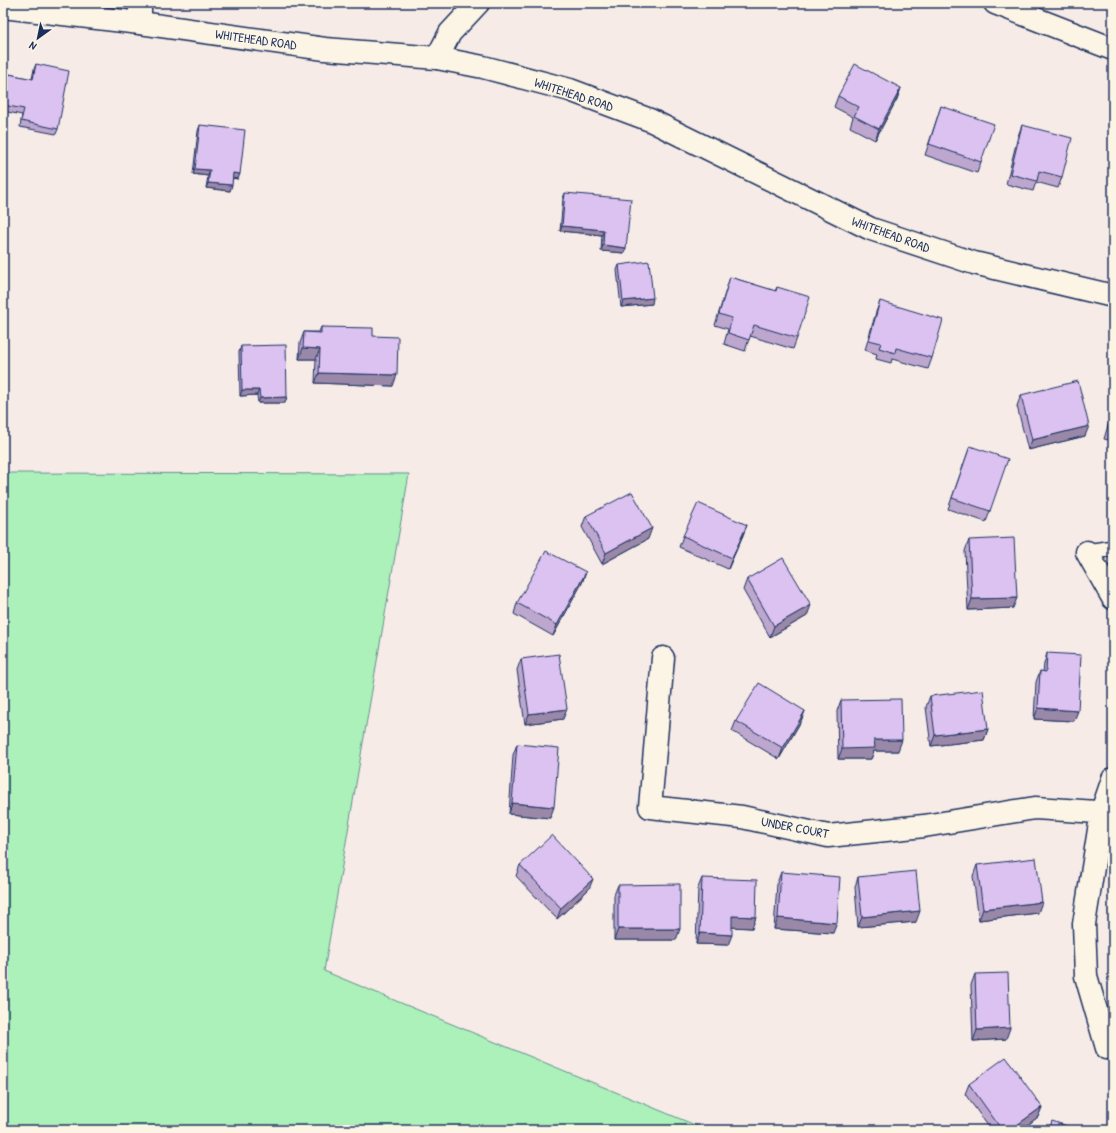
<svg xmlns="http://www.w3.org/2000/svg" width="1116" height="1133" font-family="'Patrick Hand',sans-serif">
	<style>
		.green { fill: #acf0ba; stroke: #64908c }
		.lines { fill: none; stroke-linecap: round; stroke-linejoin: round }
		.lane-casing { stroke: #1b2f5e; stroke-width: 18 }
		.street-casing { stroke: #1b2f5e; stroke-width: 25 }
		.secondary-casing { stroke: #1b2f5e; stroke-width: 25 }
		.lane { stroke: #fcf5e5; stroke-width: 15 }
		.street { stroke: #fcf5e5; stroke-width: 22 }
		.secondary { stroke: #fcf5e5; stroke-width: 22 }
		.wall { fill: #bda7cf; stroke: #1b2f5e }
		.shaded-wall { fill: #9a88a9; stroke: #1b2f5e }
		.building { fill: #dcc2f1; stroke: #1b2f5e }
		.labels { text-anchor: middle; stroke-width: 3.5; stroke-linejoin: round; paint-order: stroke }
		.street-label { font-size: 13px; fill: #1b2f5e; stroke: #fcf5e5 }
	</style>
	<rect width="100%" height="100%" fill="#f6ebe7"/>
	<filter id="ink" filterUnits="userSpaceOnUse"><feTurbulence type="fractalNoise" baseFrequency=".025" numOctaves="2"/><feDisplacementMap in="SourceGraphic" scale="8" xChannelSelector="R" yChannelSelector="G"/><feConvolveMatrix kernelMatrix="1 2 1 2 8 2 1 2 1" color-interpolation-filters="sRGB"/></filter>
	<g filter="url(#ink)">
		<path class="green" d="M3,473L409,474L324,971L707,1130H3Z"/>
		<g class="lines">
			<g class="lane-casing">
				<path id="lane" d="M1087,552L1113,548"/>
			</g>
			<g class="street-casing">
				<path id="street" d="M995,3L1113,49
					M140,23V3
					M437,58L450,33L478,3
					M1087,552L1113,598
					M663,658L650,807L742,817L828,836L924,826L1035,808L1113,813
					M1107,1048L1086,976L1084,924L1102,811L1113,779"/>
			</g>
			<g class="secondary-casing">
				<path id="secondary" d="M3,7L140,23L325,49L437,58L483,67L570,90L650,120L871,229L974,263L1113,296"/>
			</g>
			<use href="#lane" class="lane"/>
			<use href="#street" class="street"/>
			<use href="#secondary" class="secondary"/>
		</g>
		<path class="wall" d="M36,64L58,129L56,134L20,127L22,115L3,111V100L7,80L9,74L32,79L34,69Z
			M901,88L897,99L875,140L850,127L853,117L834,107L838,96Z
			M941,106L981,162L977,173L925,155Z
			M200,125L238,179L233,178L230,191L206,188L208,176L193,174L198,131Z
			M1022,125L1062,177L1058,188L1036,182L1033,191L1006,184L1018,136Z
			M565,193L626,248L624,253L601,251L602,235L560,231L563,198Z
			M619,265L652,304L621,307L617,270Z
			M730,277L775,291L777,287L797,338L793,349L750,336L745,351L724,344L728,329L715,325Z
			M880,301L932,358L928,369L892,359L891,363L876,359L877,354L865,350L876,312Z
			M321,327L373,336L393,386L315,383L316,359H299L300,343L304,332H319Z
			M241,346L287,397L285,403H258L257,395L240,396L239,352Z
			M1021,395L1085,436L1028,450L1017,406Z
			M1113,408V441L1104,439Z
			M970,446L990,511L986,522L948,509Z
			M586,516L648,539L602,564L582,527Z
			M743,535L728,569L679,547L683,536Z
			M969,540L1013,608L968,610L965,551Z
			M586,572L582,583L553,636L514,614L517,603Z
			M747,579L807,616L770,637L743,590Z
			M1047,653L1074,721L1034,719L1036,682L1040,671L1043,672L1044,664Z
			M521,659L563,719L525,724L517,670Z
			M930,696L988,729L984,740L931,746L926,707Z
			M841,700L898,751H874L871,759H838L837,711Z
			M805,711L801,721L779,759L732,731L736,721Z
			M517,744L550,818L509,814L513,755Z
			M520,865L589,889L557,919L516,876Z
			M977,865L1038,913L979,920L973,876Z
			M781,872L833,933L774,929L777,883Z
			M858,877L916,922L858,927L855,887Z
			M702,878L756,917L752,928L732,927L728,945L696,944L698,888Z
			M618,885L676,940H614V895Z
			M975,974L1006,1039L973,1041L971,985Z
			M969,1084L1042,1107L1038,1117L1021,1130H991L965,1094Z"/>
		<path class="shaded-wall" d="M901,88L897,99L875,140L879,129Z
			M195,169L210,170L208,176L193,174Z
			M233,173L240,174L238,179L231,178Z
			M208,183L232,185L230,191L206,188Z
			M562,226L604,230L602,235L560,231Z
			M603,245L626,248L624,253L601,251Z
			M653,298L652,304L621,307L623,301Z
			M303,348L320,349L316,359H299Z
			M319,373L397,375L393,386L315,383Z
			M242,390H259L257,395L240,396Z
			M287,397L285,403H258L260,398Z
			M1089,426L1085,436L1028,450L1032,440Z
			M747,525L743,535L728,569L732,558Z
			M652,528L648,539L602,564L606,553Z
			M586,572L582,583L553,636L557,625Z
			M1017,598L1013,608L968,610L972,599Z
			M811,605L807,616L770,637L774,626Z
			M1038,708L1078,711L1074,721L1034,719Z
			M567,709L563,719L525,724L529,714Z
			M805,711L801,721L779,759L783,748Z
			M988,729L984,740L931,746L935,735Z
			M874,740H902L898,751H874L871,759H838L842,749Z
			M512,803L554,807L550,818L509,814Z
			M593,879L589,889L557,919L561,908Z
			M1042,902L1038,913L979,920L983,909Z
			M920,911L916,922L858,927L862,917Z
			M732,916L756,917L752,928L729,927Z
			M778,918L837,923L833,933L774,929Z
			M618,929H680L676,940H614Z
			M700,933L732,935L728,945L696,944Z
			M1010,1028L1006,1039L973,1041L977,1030Z
			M1042,1107L1038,1117L1021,1130H1010Z"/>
		<path class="building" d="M36,64L69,71L58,129L21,121L24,109L3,105L9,74L33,79Z
			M855,64L901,88L879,129L854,116L859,107L838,96Z
			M941,106L994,124L981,162L929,144Z
			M200,125L245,130L240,174L233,173L232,185L208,183L210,170L195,169Z
			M1022,125L1072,138L1062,177L1039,171L1037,181L1010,174Z
			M565,193L631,199L626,248L603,245L604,230L562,226Z
			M649,261L653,298L623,301L619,265Z
			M730,277L776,291L777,287L810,297L797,338L754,325L749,340L728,333L732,318L719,314Z
			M880,301L943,320L932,358L896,348L895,353L879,348L881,343L869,340Z
			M321,327L373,328V336L398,337L397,375L319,373L320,349L303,348L304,332L321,333Z
			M286,345L287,397L260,398L259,390H242L241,346Z
			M1078,381L1089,426L1032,440L1021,395Z
			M1113,410V430L1108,428Z
			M970,446L1008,459L990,511L952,498Z
			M632,492L652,528L606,553L586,516Z
			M698,503L747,525L732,558L683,536Z
			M1014,538L1017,598L972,599L969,540Z
			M546,551L586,572L557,625L517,603Z
			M783,558L811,605L774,626L747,579Z
			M1047,653L1081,655L1078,711L1038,708L1040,671L1046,672Z
			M559,654L567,709L529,714L521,659Z
			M759,683L805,711L783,748L736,721Z
			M983,690L988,729L935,735L930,696Z
			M901,699L902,740H874L875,748L842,749L841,700Z
			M517,744L559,748L554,807L512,803Z
			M552,835L593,879L561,908L520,865Z
			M1036,858L1042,902L983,909L977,865Z
			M916,871L920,911L862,917L858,877Z
			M781,872L840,877L837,923L778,918Z
			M702,878L757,880L756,917L732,916V935L700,933Z
			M680,884V929H618V885Z
			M1008,973L1010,1028L977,1030L975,974Z
			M1006,1057L1042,1107L1010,1130H1002L969,1084Z
			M1052,1121L1079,1130H1049Z"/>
	</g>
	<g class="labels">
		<g class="street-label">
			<text transform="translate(256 39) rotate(8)" y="5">WHITEHEAD ROAD</text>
			<text transform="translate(574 94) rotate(18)" y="5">WHITEHEAD ROAD</text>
			<text transform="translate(891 234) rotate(20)" y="5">WHITEHEAD ROAD</text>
			<text transform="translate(795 827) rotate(11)" y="5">UNDER COURT</text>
		</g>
	</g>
	<rect width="1116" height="1133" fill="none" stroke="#fcf5e5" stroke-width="16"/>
	<rect x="8" y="8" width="1100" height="1117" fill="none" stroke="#1b2f5e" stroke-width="1.5" filter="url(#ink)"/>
	<g transform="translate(38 38) rotate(213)" stroke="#fcf5e5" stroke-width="3" paint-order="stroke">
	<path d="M0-3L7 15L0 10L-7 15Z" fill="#1b2f5e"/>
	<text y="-6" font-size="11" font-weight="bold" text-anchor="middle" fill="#1b2f5e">N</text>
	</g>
</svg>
